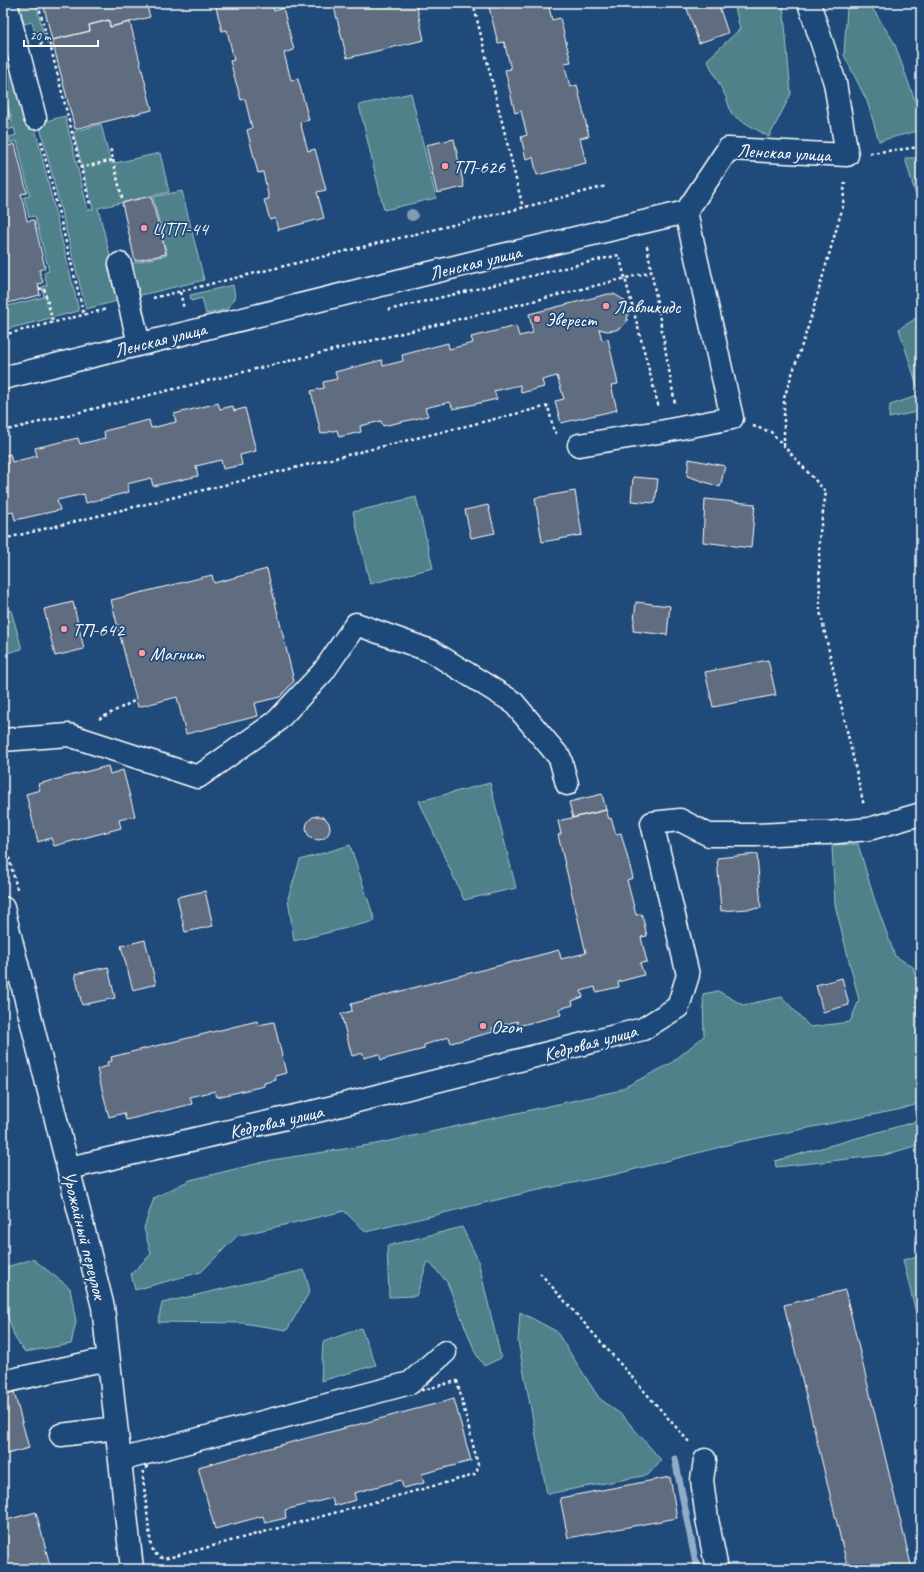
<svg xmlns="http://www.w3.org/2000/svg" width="924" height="1572" font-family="Caveat,sans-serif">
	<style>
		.green { fill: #50818b; stroke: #a8c0c5 }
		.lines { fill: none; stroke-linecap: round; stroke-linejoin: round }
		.stream { stroke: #8fadc7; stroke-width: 7 }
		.building { fill: #606d80; stroke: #fff }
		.minor-casing { stroke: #fff; stroke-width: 25 }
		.path { stroke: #fff; stroke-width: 2.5; stroke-dasharray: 3 3; stroke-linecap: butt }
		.minor { stroke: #1f4a7a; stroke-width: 22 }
		.tree { fill: #829cb3 }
		.poi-dot { fill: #ff9aa2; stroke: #1f4a7a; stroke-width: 1.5 }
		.labels { text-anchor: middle; stroke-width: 3.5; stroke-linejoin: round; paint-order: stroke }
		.street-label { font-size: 19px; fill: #fff; stroke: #1f4a7a }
		.poi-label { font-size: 19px; fill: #fff; stroke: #1f4a7a; text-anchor: start }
	</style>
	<rect width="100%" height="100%" fill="#1f4a7a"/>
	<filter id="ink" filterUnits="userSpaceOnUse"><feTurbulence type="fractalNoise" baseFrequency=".025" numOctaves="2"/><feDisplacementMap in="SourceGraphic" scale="8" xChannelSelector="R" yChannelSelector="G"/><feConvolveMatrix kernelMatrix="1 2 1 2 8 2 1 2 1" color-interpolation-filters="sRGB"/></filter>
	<g filter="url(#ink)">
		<path class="green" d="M19,3H36L43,32L35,34L32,22L24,24Z
			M734,3H783L791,94L769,137L732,115L726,97L707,60L740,29Z
			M845,3H869L894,42L921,118V130L879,141L867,101L844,55L847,6Z
			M3,32L27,126L34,124L79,311L3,330V307L44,297L42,287L47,285L44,273L49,271L35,216L29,217L24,197L30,196L17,141L10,143L9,137L16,135L14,128L7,130L5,124L12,122L3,82Z
			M411,93L436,198L384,210L359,105Z
			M65,116L88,210L93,209L73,132L101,124L111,164L160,153L169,192L98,208L121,300L86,309L39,123Z
			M905,158H921V213Z
			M182,191L204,280L137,296L129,264L167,255L153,197Z
			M233,285L235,297L228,309L206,314L202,298L191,301L190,295Z
			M921,315V411L889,418L890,405L920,395L899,329Z
			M416,497L433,568L370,584L353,512Z
			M11,610L22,649L3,654V612Z
			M490,783L516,888L464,900L419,801Z
			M858,844L874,898L895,956L913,967L921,1000V1103L902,1109L739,1142L617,1174L529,1192L366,1232L344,1211L237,1236L201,1272L135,1290L131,1274L151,1254L144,1228L154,1198L190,1180L272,1160L376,1144L617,1091L670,1064L704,1036L703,994L718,991L743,1005L782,997L810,1027L850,1022L859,1000L835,905L832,845Z
			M350,845L375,921L294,941L288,898L300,860Z
			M921,1120V1144L885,1155L776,1167L775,1161Z
			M462,1227L478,1260L501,1358L484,1366L476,1354L447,1282L428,1261L416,1296L389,1297L387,1246Z
			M921,1255V1333L903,1260Z
			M33,1259L70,1288L76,1322L71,1344L25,1352L15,1338L8,1317L3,1316V1268Z
			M304,1270L310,1291L287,1330L242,1323L158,1322L162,1303Z
			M520,1312L556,1331L599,1398L623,1416L661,1460L648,1475L547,1494L518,1341Z
			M361,1328L376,1365L321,1381L323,1342Z"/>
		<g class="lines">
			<path class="stream" d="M675,1459L697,1569"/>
		</g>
		<path class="building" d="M43,3H146L150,17L110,27L109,20L89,25L90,31L52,40Z
			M215,3H272L274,11L283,8L294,50L284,53L291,80L298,79L309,120L300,122L308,151L315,149L326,190L317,192L324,218L278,230L275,218L270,220L264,200L269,199L263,172L258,173L247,130L252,128L245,99L241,100L230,61L234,60L227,30L222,31Z
			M333,3H416L424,40L347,58Z
			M488,3H548L552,20L560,18L571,62L564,63L570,87L577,85L589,136L580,138L586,163L537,175L533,157L526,159L521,137L527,135L521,111L515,113L505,70L511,69L504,42L498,43Z
			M685,3H718L728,33L699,43Z
			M109,20L110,27L130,22L152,110L75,129L52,40L90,31L89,25Z
			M3,91L10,119L3,121Z
			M3,125L8,146L15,144L27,193L21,194L27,221L34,220L45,268L39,270L43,283L38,284L40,295L3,304Z
			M454,139L464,187L437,193L426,145Z
			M151,196L166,254L135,261L122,203Z
			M608,294H614L624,300L627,307L628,314L627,321L622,327L616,330L607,331L599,329L602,340L608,339L618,384L611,385L617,410L561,423L555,401L564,399L557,376L542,380L544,387L521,393L520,385L494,391L497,399L453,409L450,402L425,408L428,416L383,426L381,421L360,426L361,432L339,437L337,430L321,434L311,391L324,388L323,382L337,379L335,372L382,360L383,366L403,361L402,355L448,343L449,349L473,343L471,337L516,326L519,336L533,333L529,314Z
			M218,403L220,409L233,406L234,411L245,408L256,451L240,455L242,465L223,469L221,460L196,466L198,476L153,486L151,478L127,484L129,492L86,503L84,494L57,500L60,510L15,520L13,512L3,514V456L10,454L12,462L37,456L35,448L78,438L80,444L105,438L104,431L149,420L151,428L176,422L174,414Z
			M689,459L725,466L720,487L687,476Z
			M633,477L658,479L655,503L631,501Z
			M575,491L582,535L542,542L535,498Z
			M705,499L755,504L751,548L703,542Z
			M488,505L495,533L471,538L465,510Z
			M267,569L294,681L280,697L255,703L258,716L186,734L177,697L138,707L111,600L212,575L214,583Z
			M73,602L84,649L55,656L44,609Z
			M636,602L670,606L667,635L633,631Z
			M768,660L776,695L713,707L705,672Z
			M108,766L110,774L123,770L135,816L119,820L121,828L54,846L51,838L38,842L26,794L40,790L38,784Z
			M602,794L606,810L573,818L569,802Z
			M606,810L609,819L611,818L616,834L621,833L633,878L627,880L636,915L642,914L647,936L641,937L647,962L640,963L644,975L618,982L619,987L596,992L595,987L581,991L583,997L572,1001L573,1005L559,1009L561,1015L518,1026L517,1021L492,1028L493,1032L451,1043L449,1037L424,1045V1049L381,1060L379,1054L364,1058L363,1053L352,1056L341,1014L352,1011L351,1004L559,950L561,959L586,953L558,835L561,834L558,821Z
			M306 828a12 12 0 1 1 24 0a12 12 0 1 1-24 0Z
			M757,854L761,908L721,911L717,858Z
			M205,891L213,926L185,932L177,897Z
			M145,940L156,984L133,990L121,946Z
			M108,967L115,998L82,1005L75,974Z
			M842,978L849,1005L823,1012L816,985Z
			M257,1021L258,1025L274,1022L286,1073L275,1076L276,1080L264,1083V1086L217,1097L215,1091L190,1097L192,1104L126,1120L124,1113L109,1117L97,1069L108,1066L107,1062L112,1061L111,1057Z
			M3,1121L8,1143L3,1144Z
			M845,1290L912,1569H848L784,1305Z
			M14,1392L29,1448L3,1455V1395Z
			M454,1399L471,1461L422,1474L424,1483L403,1488L401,1480L354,1493L356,1500L334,1506L332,1498L285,1510L286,1518L265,1523L263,1516L215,1529L198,1467Z
			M670,1477L677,1518L568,1538L560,1498Z
			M36,1512L51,1569H3V1521Z"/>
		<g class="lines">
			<g class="minor-casing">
				<path id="minor" d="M6,3L35,118
					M120,264L139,344
					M3,378L503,255L686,212L728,149L847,155L835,83L809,3
					M579,445L665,431L732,418L686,212
					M3,740L69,735L198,777L276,722L323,672L356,624L431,651L513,702L560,758L567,784
					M3,908L103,1307L132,1569
					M69,1168L321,1110L643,1029L678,1007L688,975L652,823L680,820L709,835H755L797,833H827L869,829L921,814
					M3,1382L93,1362L109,1361
					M61,1435L116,1428
					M120,1460L410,1383L445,1352
					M705,1460L702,1480L707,1519L717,1569"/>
			</g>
			<path class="path" d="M473,3L523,208
				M38,36L46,34L38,3
				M40,44L49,41L90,204
				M41,141L84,315
				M870,153L921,147
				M113,160L122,198
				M80,168L113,160L110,147
				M647,246L675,404
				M39,289L44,288L53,323
				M180,292L184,309
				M153,298L506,212L606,186
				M388,310L619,255L659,408
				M3,335L107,309
				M753,426L771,432L826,492L819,539L820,611L864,806
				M3,431L651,272
				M784,446V398L809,324L843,206L845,179
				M3,539L548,406L554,432L559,434
				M99,719L136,700
				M3,834L17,889
				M540,1273L690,1443
				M457,1381L478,1465L477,1471L474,1475L168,1558C159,1559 155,1555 151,1546L143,1478L144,1471L152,1461Z"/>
			<use href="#minor" class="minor"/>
		</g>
		<circle class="tree" cx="412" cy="215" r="6"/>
	</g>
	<g class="poi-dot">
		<circle cx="445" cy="166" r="4"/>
		<circle cx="144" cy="228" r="4"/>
		<circle cx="606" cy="306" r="4"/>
		<circle cx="537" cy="319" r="4"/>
		<circle cx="64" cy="629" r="4"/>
		<circle cx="142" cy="653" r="4"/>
		<circle cx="483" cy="1026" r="4"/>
	</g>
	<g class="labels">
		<g class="street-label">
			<text transform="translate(784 152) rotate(3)" y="7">Ленская улица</text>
			<text transform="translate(475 262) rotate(-14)" y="7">Ленская улица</text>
			<text transform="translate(160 339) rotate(-14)" y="7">Ленская улица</text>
			<text transform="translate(590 1042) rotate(-15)" y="7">Кедровая улица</text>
			<text transform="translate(276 1121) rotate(-13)" y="7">Кедровая улица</text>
			<text transform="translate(85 1235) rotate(76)" y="7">Урожайный переулок</text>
		</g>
		<g class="poi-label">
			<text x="453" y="173">ТП-626</text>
			<text x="152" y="235">ЦТП-44</text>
			<text x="614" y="313">Лавликидс</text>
			<text x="545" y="326">Эверест</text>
			<text x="72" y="636">ТП-642</text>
			<text x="150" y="660">Магнит</text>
			<text x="491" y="1033">Ozon</text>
		</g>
	</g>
	<rect width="924" height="1572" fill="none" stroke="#1f4a7a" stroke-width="16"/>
	<rect x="8" y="8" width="908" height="1556" fill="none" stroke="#fff" stroke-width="1.5" filter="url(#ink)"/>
	<path d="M24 40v6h74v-6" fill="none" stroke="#ffffff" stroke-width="2"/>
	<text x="30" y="40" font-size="12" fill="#ffffff" stroke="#1f4a7a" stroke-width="3" paint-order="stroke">20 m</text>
</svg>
